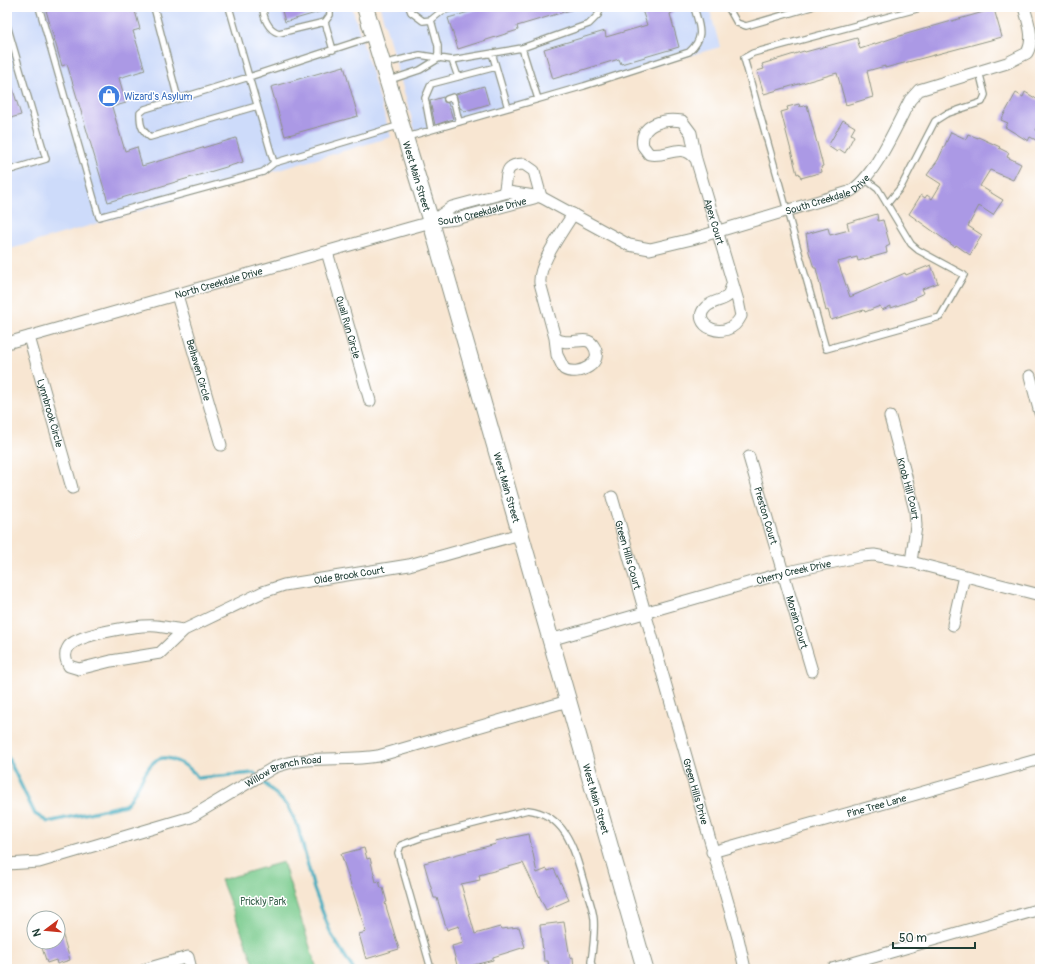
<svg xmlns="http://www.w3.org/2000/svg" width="1047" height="976" font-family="Pangolin,sans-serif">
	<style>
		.built { fill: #cddbfa }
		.green { fill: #79cb8d; stroke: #4c8460 }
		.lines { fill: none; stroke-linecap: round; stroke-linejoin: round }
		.stream { stroke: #3fabbe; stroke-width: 3.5 }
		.building { fill: #ab99e5 }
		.lane-casing { stroke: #8c9283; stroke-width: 8 }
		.street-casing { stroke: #8c9283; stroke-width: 13 }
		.secondary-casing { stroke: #8c9283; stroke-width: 18 }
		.lane { stroke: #fff; stroke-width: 5.5 }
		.street { stroke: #fff; stroke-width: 11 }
		.secondary { stroke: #fff; stroke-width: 16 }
		.labels { text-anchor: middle; stroke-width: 3; stroke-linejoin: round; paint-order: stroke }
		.shop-label { font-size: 10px; fill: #366cbe; stroke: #fff; text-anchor: start }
		.street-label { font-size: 10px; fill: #1f3d34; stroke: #fff }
		.park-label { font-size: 10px; fill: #36604a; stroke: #fff }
	</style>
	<rect width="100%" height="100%" fill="#fff"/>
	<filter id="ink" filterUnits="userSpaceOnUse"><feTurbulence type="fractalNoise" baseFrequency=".025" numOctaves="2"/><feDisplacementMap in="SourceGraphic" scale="8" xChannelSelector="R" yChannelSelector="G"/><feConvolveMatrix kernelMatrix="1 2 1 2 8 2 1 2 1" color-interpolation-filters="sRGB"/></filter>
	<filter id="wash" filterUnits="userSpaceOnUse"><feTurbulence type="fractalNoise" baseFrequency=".012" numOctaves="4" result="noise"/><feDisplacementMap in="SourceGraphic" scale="16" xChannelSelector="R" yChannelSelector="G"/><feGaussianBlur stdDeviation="0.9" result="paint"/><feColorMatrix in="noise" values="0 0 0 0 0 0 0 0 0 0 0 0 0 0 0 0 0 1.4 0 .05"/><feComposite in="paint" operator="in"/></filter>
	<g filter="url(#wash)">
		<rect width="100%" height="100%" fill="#f8e6d2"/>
		<path class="built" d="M7,7H352L391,137L7,250Z
			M380,7H709L720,47L416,134Z"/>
		<path class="green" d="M283,862L317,969H256L221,880Z"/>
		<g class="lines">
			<path class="stream" d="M7,756L35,814L48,822L125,805C142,792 145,746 176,761C186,765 193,770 198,778L254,773L288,806L298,827L314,889L331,934L353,969"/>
		</g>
		<g id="blocks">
			<path class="building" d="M45,7H129L130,12L135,11L140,29L133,31L145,70L119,78L126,103L112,107L125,151L137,147L142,166L236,138L243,162L108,202L67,64L62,66Z
				M281,7H326V10L285,22Z
				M486,7H574V9L517,26L518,30L458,49L448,18Z
				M641,7H681L670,14L679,47L621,64L619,59L553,79L544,49L605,31L606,37L647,25Z
				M994,9L1002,37L885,68V66L867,71L873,97L846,105L837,73L764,94L757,71L764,69L762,64L804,51L805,52L857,38L860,49L896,37Z
				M344,66L358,116L285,136L271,87Z
				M9,77L21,115L7,119V78Z
				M484,86L489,104L465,111L460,108L456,94Z
				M1025,92L1040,101V123L1036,130L1040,133L1036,140L1030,137L1028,141L1005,127L1008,123L1001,120L1016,93L1023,97Z
				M443,97L444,102L448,103L453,119L435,125L430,101Z
				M799,104L800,107L807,105L823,166L821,167L822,172L801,178L799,173L797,174L781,112L788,110L787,107Z
				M843,120L855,127L851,134L854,136L845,153L839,149L837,152L828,146Z
				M951,132L966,139L968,134L978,138V137L1000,147L999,148L1009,153L1007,157L1021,164L1013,180L990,170L980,186L1003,200L993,215L979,206L968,226L982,235L970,255L956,245L955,247L909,214L921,195L925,198L927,195L932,199L941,184L927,175L938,160Z
				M877,214L878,221L883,220L890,245L886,247L887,253L858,261L857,257L838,262L850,297L905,273L906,275L931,265L938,283L922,289L924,293L915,297L916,299L891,308V306L882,310L880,306L865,312L864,310L831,320L828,310L826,311L816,268H814L809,252L806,234L828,228L830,235L849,230L847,223Z
				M529,834L537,873L547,869L548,871L554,869L569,900L546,910L523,863L479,875L480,880L461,884L475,934L500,927L501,929L519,927L525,947L493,957V960L470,966L471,969H458L452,946L463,943L459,926L447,930L437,898H434L424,863L496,844L495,841Z
				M364,848L367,859L370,858L376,882L379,881L381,888H383L387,902L385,903L399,949L366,959L359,934L366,932L341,854Z
				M564,922L570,958L573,957L574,969H549L548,961H544L540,925Z
				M58,926H60L70,960L57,964L56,960L47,963L40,942H58Z"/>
		</g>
	</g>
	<g filter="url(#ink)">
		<use href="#blocks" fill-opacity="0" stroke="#8c9283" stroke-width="1"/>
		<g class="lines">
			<g class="lane-casing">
				<path id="lane" d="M39,7L99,217L263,172L274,163
					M154,7L178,99L249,77L274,163L401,125
					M229,7L249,77L374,36
					M263,7C263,17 268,30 279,33L325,22L330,15V7
					M409,7L411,12L423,21L431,20L442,11L455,7
					M728,7L737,23L746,26L811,7
					M431,20L438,46V59
					M325,22L333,50
					M7,25L46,159L7,171
					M522,48L538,99
					M492,53L508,108
					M452,60L458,77
					M383,64L420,55L452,60L522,48L589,24L598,15L601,7
					M390,80L420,70L438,59
					M178,99L145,109L140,113C140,124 141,130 150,137L257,106
					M447,99L453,97L459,122
					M431,130L425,98L431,84L496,67
					M407,137L584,86L689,52C706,37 699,26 694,7
					M865,179L878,189L911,244L918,250L964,275L940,317L826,349L744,58L753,53L924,7
					M887,204L901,187L935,121L946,114L982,102L985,95L979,71
					M431,969L398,853L401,845L423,837L528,810C568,815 575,853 585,886C588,896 593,908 594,919C595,933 593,948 591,962L593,969"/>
			</g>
			<g class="street-casing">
				<g id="street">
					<path id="s1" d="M696,159C682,141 667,158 649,154L643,146C638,124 665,118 682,121L691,133L696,159L738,301L741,316C727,345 688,324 706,307C712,301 722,301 728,296L732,285"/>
					<path d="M504,192C509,178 501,164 524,164L534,171L541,197"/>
					<path id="s2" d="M431,222L452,207L508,192L541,197L629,245L650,249L692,239L849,192C874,179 896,126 910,100L919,90L1007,63L1027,53C1035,38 1028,22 1024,7"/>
					<path id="s3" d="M327,252L370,401"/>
					<path id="s4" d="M177,295L221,445"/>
					<path id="s5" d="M29,337L72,488"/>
					<path d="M555,338C568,348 586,334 593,345C606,363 578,377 564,369L557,355L555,338L540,283C538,264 563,231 573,214"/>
					<path id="s6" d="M7,343L406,229L431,222L456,219L534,198"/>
					<path d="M1030,376L1040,413"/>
					<path id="s7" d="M890,417L915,510L916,526L911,562"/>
					<path id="s8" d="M749,457L812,671"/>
					<path id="s9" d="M612,497L738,938L745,969"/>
					<path d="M953,625L964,576"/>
					<path id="s10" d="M184,630C175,629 165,627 156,626C138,625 81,633 69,646C64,653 65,659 69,666L79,669L111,661L160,653L184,630L263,592L284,585L409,565L520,534"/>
					<path id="s11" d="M550,640L783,573L862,556L874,555L911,562L1040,595"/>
					<path id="s12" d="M712,852L1040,759"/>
					<path id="s13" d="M7,864L39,862L191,817L273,768C306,754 343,762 378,756L568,701"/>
					<path d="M146,969L188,957L191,969"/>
					<path d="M832,969L1040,909"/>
				</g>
			</g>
			<g class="secondary-casing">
				<g id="secondary">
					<path id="s14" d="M365,7L431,222L645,969"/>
				</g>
			</g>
			<use href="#lane" class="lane"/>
			<use href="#street" class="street"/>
			<use href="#secondary" class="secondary"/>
		</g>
	</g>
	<defs>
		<g id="shop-disc" transform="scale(1.15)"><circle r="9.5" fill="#3f7fe0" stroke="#fff"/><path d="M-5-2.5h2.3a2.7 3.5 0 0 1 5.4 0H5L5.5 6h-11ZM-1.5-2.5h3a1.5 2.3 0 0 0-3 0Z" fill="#fff"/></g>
	</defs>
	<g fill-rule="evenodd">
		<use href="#shop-disc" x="109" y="96"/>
	</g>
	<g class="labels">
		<g class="shop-label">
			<text x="124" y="100">Wizard's Asylum</text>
		</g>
		<g class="street-label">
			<text dy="4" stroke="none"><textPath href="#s14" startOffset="177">West Main Street</textPath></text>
			<text dy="4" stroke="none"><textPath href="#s2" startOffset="425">South Creekdale Drive</textPath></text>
			<text dy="4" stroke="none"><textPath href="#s6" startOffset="493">South Creekdale Drive</textPath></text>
			<text dy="4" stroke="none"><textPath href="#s1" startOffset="222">Apex Court</textPath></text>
			<text dy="4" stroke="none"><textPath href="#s6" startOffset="220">North Creekdale Drive</textPath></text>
			<text dy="4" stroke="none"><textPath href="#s3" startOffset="78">Quail Run Circle</textPath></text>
			<text dy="4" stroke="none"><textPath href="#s4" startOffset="78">Belhaven Circle</textPath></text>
			<text dy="4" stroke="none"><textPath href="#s5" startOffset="79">Lynnbrook Circle</textPath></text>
			<text dy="4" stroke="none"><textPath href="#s14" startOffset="501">West Main Street</textPath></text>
			<text dy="4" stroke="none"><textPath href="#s7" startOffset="74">Knob Hill Court</textPath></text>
			<text dy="4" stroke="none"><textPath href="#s8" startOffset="61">Preston Court</textPath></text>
			<text dy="4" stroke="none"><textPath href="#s9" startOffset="60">Green Hills Court</textPath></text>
			<text dy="4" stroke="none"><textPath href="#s11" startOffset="253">Cherry Creek Drive</textPath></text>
			<text dy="4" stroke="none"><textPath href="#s10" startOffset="442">Olde Brook Court</textPath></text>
			<text dy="4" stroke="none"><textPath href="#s8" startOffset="172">Morain Court</textPath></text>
			<text dy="4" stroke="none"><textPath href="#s13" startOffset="295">Willow Branch Road</textPath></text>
			<text dy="4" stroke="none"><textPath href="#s9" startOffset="306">Green Hills Drive</textPath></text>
			<text dy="4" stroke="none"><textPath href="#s14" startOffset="825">West Main Street</textPath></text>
			<text dy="4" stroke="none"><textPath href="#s12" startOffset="171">Pine Tree Lane</textPath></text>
		</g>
		<g class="park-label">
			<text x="263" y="905">Prickly Park</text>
		</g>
	</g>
	<rect width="1047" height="976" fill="none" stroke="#fff" stroke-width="24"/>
	<g transform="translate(46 930) rotate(254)"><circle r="19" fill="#ffffff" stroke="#a5b1ae"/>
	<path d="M0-3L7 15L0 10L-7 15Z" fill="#c8321e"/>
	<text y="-6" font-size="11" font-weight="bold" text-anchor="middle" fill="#1f3d34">N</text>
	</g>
	<path d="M893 942v6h82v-6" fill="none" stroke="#1f3d34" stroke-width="2"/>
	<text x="899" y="942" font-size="12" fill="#1f3d34" stroke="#ffffff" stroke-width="3" paint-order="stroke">50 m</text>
</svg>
